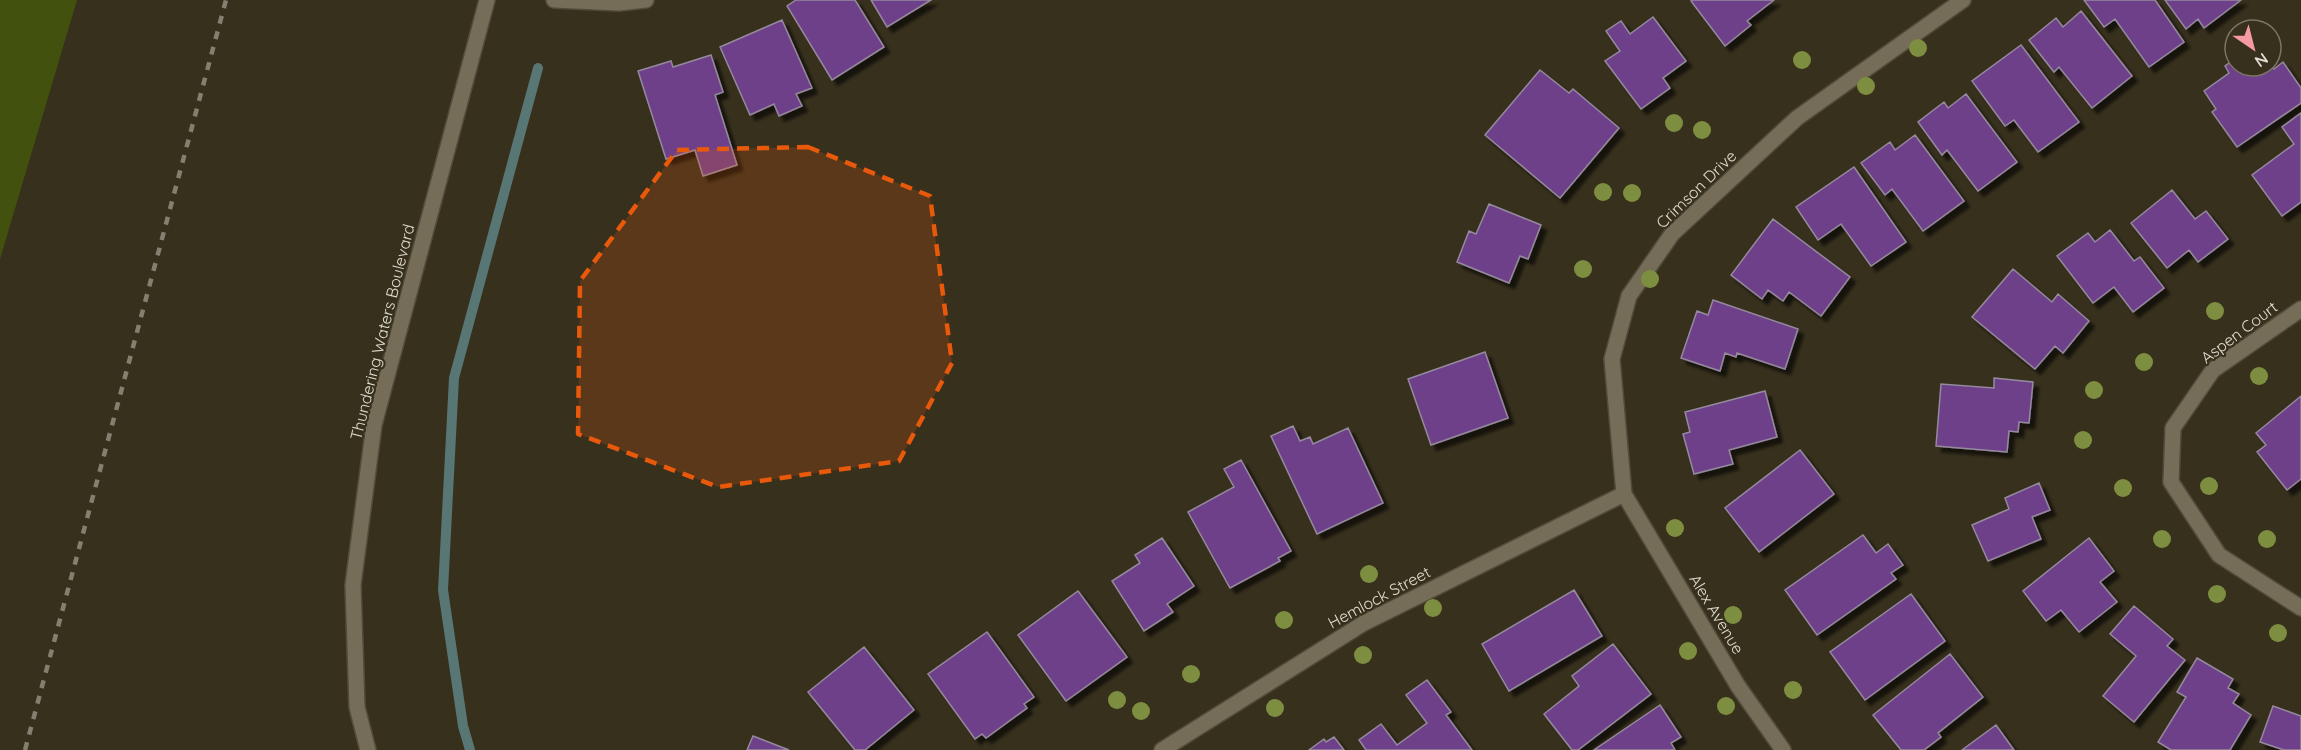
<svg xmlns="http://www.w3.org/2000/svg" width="2301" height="750" font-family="Quicksand,sans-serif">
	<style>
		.green { fill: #42520e }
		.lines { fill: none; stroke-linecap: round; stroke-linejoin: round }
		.stream { stroke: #587674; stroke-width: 10 }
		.building { fill: #6e4089; stroke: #95899d; stroke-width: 1.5; filter: url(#shadow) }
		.minor-casing { stroke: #514b3b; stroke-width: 18 }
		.minor { stroke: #756d58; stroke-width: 15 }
		.rail { stroke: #857f70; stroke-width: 4.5; stroke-dasharray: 8 8; stroke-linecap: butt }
		.tree { fill: #7e8e41 }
		.marked { fill: #e8590c; fill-opacity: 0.2; stroke: #e8590c; stroke-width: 4.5; stroke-dasharray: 12 8; stroke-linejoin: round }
		.labels { text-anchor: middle; stroke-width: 4.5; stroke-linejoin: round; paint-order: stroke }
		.street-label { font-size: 16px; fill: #e0dcd0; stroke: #37301d }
	</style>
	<defs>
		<filter id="shadow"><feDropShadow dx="5.5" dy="5.5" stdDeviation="1.5" flood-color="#0009"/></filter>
	</defs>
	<rect width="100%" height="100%" fill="#37301d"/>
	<path class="green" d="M0,0H77L0,259Z"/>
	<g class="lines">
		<path class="stream" d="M470,750L463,726L443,590L454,378L538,68"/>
	</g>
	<path class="building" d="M796,0H855L884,47L832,80L787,6Z
		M871,0H931L887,27Z
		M1693,0H1774L1747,21L1751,25L1725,46L1691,1Z
		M2084,0H2155L2184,42L2149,67L2115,19L2104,27Z
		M2165,0H2241L2204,28L2198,19L2186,29Z
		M2081,11L2132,76L2092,108L2059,67L2054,72L2029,40L2056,18L2063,27Z
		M1653,17L1686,61L1663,78L1670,88L1641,109L1605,61L1620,51L1606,31L1621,21L1630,34Z
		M782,20L812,88L796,94L802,106L779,116L774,104L750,115L720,47Z
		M2021,45L2079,122L2038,152L2014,120L2005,126L1972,81Z
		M711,55L723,92L715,95L737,165L703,176L695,150L666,159L638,71L671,61L673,67Z
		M2235,59V66L2271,64L2274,69L2283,62L2301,88V103L2237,147L2212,112L2216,109L2204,91L2229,73L2225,66Z
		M1540,70L1569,93L1573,89L1619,128L1560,198L1485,135Z
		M1966,94L2017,162L1978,191L1947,150L1942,155L1918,122L1944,102L1948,108Z
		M2301,113V202L2282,216L2252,175L2294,144L2282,127Z
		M1915,135L1964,201L1923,231L1892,189L1885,195L1861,163L1890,142L1895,150Z
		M1854,167L1906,242L1871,266L1841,224L1818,240L1796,207Z
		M2172,190L2195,219L2206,211L2228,239L2198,262L2189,250L2167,268L2131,223Z
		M1489,204L1541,225L1528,259L1520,256L1509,283L1457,262L1469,231L1476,234Z
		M1773,219L1850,277L1821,316L1789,292L1783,301L1768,290L1762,299L1731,275Z
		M2110,230L2134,261L2140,257L2164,288L2133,312L2114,287L2093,303L2057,256L2088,233L2095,242Z
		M2013,269L2052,302L2058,294L2089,321L2063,353L2055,346L2035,369L1972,317Z
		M1713,300L1798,329L1785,369L1737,353L1736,357L1725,353L1720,371L1681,358L1697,311L1708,315Z
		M1485,352L1508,418L1431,445L1408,379Z
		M1994,378L2033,382L2029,423L2019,422L2018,432L2009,431L2007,452L1936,446L1941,384L1994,388Z
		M1765,391L1777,437L1729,450L1733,464L1694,474L1683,434L1690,432L1685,412Z
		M2301,396V479L2287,490L2257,452L2266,445L2256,433Z
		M1293,426L1300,441L1310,437L1313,444L1348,428L1383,503L1317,534L1271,436Z
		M1800,450L1834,494L1759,552L1725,508Z
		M1241,460L1291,551L1278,558L1280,561L1230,588L1188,512L1234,487L1224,469Z
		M2039,483L2050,510L2032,517L2041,539L1988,561L1972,525L2009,509L2005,498Z
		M1863,535L1876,553L1888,544L1903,565L1891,573L1896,579L1817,635L1785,590Z
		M1162,538L1194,586L1167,604L1173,612L1144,631L1112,581L1140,563L1135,555Z
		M2089,538L2114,571L2100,582L2117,602L2079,632L2061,610L2046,621L2023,591Z
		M1574,590L1602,636L1509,691L1482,644Z
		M1078,591L1127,657L1066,701L1018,635Z
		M1911,594L1945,641L1865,700L1830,652Z
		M2134,606L2173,639L2167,646L2185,660L2134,722L2103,696L2136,656L2110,634Z
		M987,632L1034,697L1024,704L1027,708L986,738L982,734L975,739L928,674Z
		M1613,644L1651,694L1578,750H1572L1544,714L1579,686L1572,676Z
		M864,647L914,710L865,750H855L808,692Z
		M1950,654L1983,697L1938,733L1941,737L1924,750H1901L1873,715Z
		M2197,658L2233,679L2228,688L2239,694L2233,703L2251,715L2230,750H2171L2158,742L2186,697L2177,692Z
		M1427,680L1451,712L1446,715L1472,750H1366L1359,740L1381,724L1397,745L1427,723L1406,695Z
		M1660,705L1681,737L1671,743L1675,750H1594Z
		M2273,706L2301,716V750H2284L2260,742Z
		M1996,725L2014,750H1962Z
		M753,736L789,750H747Z
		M1334,737L1344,750H1309L1324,739L1326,742Z"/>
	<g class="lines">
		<g class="minor-casing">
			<path id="minor" d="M554,0L619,3L646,0
				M2301,309L2213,370L2173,428L2171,482L2219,555L2301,608
				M368,750L357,707L353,585L374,425L487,0
				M1162,750L1364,623L1624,494
				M1783,750L1738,686L1624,494L1612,359L1629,296L1672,234L1797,118L1963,0"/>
		</g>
		<use href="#minor" class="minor"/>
		<path class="rail" d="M25,750L226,0"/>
	</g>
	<g class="tree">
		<circle cx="1918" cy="48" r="9"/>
		<circle cx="1802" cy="60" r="9"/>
		<circle cx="1866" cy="86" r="9"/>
		<circle cx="1674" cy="123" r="9"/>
		<circle cx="1702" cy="130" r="9"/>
		<circle cx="1603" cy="192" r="9"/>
		<circle cx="1632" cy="193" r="9"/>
		<circle cx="1583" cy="269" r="9"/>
		<circle cx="1650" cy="279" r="9"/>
		<circle cx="2215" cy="311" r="9"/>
		<circle cx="2144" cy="362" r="9"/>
		<circle cx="2259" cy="376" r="9"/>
		<circle cx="2094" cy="390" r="9"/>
		<circle cx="2083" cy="440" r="9"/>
		<circle cx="2209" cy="486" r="9"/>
		<circle cx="2123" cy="488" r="9"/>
		<circle cx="1675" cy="528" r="9"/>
		<circle cx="2162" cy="539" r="9"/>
		<circle cx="2267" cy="539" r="9"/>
		<circle cx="1369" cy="574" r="9"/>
		<circle cx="2217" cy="594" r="9"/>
		<circle cx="1433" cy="608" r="9"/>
		<circle cx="1733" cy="615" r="9"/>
		<circle cx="1284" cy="620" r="9"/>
		<circle cx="2278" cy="633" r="9"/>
		<circle cx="1688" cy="651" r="9"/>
		<circle cx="1363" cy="655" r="9"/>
		<circle cx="1191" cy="674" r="9"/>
		<circle cx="1793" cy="690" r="9"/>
		<circle cx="1117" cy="700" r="9"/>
		<circle cx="1726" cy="706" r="9"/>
		<circle cx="1275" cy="708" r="9"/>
		<circle cx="1141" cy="711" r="9"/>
	</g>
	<path class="marked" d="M808,147L930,196L952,363L899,461L718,487L578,434L580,281L677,150Z"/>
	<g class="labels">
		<g class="street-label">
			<text transform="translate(1696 189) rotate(-44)" y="6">Crimson Drive</text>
			<text transform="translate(382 332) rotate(-76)" y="6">Thundering Waters Boulevard</text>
			<text transform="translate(2239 332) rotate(-37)" y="6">Aspen Court</text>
			<text transform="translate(1379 597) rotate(-28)" y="6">Hemlock Street</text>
			<text transform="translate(1717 614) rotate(59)" y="6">Alex Avenue</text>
		</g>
	</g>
	<g transform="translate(2253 48) rotate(145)"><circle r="28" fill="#37301d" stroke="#7b7565" stroke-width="1.5"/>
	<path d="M0-4.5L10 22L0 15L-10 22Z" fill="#f49aa0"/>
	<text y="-9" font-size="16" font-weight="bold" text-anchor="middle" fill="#e0dcd0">N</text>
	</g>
</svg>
